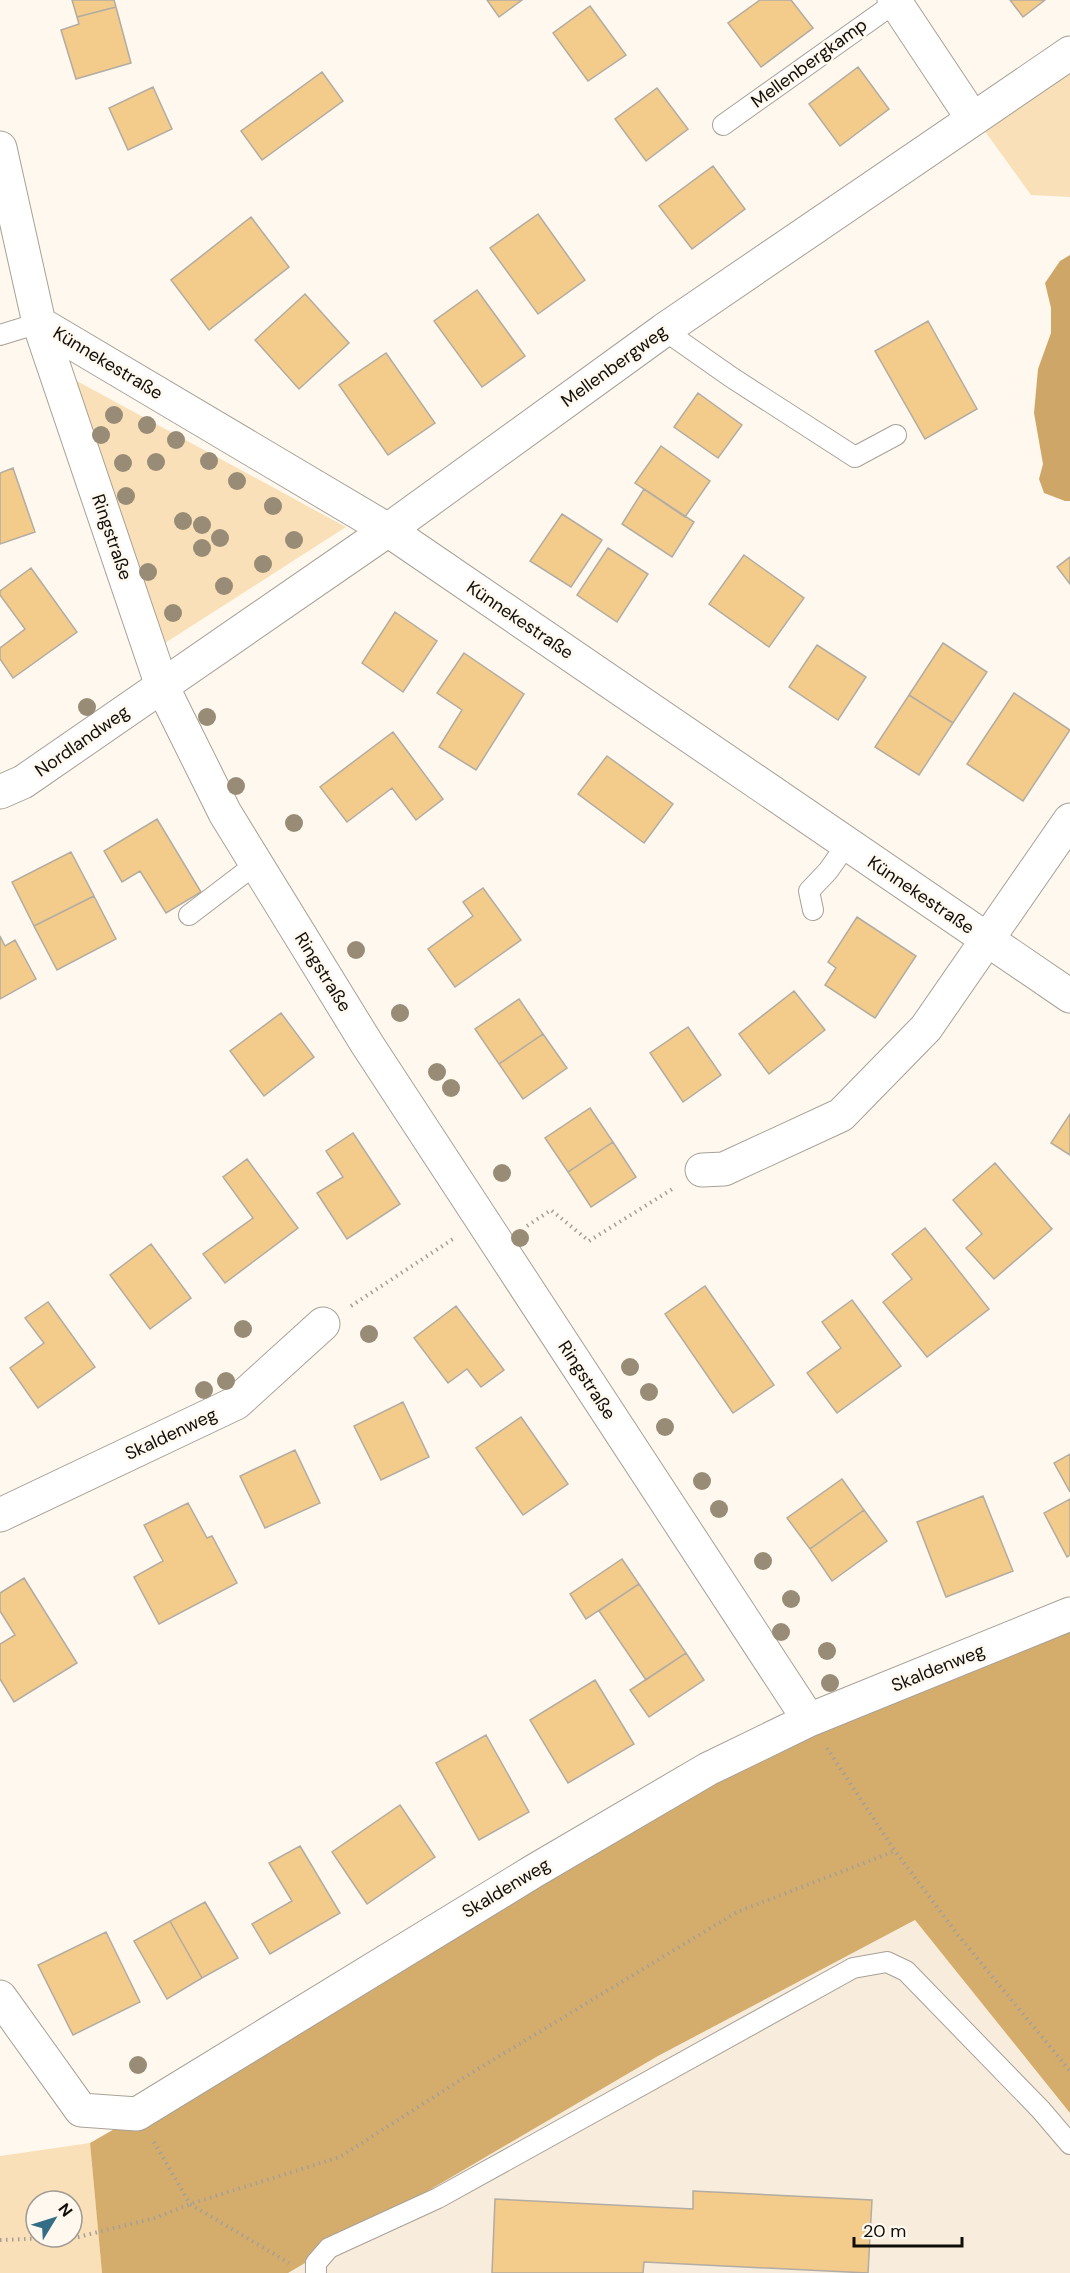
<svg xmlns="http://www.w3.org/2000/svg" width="1070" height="2273" font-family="'DM Sans',sans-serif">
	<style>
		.built { fill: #f8eddc }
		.green { fill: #f9e0b8; fill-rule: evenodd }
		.forest { fill: #d4ad6d }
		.water { fill: #cea768 }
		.building { fill: #f3cb8b; stroke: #b2aca2; stroke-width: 1.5 }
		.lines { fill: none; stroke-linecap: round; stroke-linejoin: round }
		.service-casing { stroke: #a7a197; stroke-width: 22 }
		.minor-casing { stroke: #a7a197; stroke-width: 35 }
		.path { stroke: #a59f98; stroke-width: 4; stroke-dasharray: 1.5 4.5; stroke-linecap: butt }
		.service { stroke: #fff; stroke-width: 20 }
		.minor { stroke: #fff; stroke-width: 33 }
		.tree { fill: #988c77 }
		.labels { text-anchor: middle; stroke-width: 5; stroke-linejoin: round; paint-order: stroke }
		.street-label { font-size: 18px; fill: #100e0a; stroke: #fff8ee }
	</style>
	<rect width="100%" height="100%" fill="#fff8ee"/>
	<path class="built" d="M915,1920L1070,2113V2273H288L658,2056Z"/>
	<path class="green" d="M1070,69V197L1031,195L984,130Z
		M75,380L346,527L165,643Z
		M90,2143L102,2273H0V2156ZM36,2201H72V2237H36Z"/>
	<path class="forest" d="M1070,1630V2113L915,1920L658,2056L288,2273H102L90,2143L806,1732Z"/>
	<path class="water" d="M1070,255V501H1065L1044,493L1039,479L1043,464L1034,413L1038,369L1051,333V308L1045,283L1060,261Z"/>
	<path class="building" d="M72,0H114L116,7L77,17Z
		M487,0H522L499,17Z
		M760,0H791L813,28L761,67L728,23Z
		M1010,0H1045L1023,17Z
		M590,6L626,55L588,81L553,33Z
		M116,7L131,63L76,79L61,30L79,24L77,17Z
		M858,67L889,109L840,146L809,104Z
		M322,72L343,101L262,160L241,131Z
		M153,87L172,129L128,150L109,108Z
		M657,88L688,129L646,161L615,119Z
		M713,166L745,209L692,249L659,206Z
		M538,214L585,280L538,314L490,248Z
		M251,217L289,267L209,330L171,280Z
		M477,290L525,356L482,387L434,321Z
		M305,294L349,343L299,389L255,340Z
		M928,321L977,409L925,439L875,351Z
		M386,353L435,423L388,455L339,385Z
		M698,393L742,425L718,458L674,427Z
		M661,446L710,481L685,517L635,483Z
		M13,468L35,532L0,544V473Z
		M644,489L694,522L672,557L622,524Z
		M562,514L602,540L571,587L530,561Z
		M608,548L648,574L617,622L577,595Z
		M744,555L804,598L769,647L709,604Z
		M1070,557V584L1057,567Z
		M31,568L77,632L13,678L0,659V648L25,629L0,595V591Z
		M395,612L437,641L403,692L362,663Z
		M943,643L987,672L953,723L909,695Z
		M817,645L866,677L838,720L789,687Z
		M464,653L524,694L476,770L439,747L462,710L437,693Z
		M1014,693L1070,730L1023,801L967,764Z
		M909,695L953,723L919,775L875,747Z
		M393,732L443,799L416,820L392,788L347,822L320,787Z
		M607,756L673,804L644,843L578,794Z
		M157,819L201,892L166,913L140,871L122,882L104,851Z
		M71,852L94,896L34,926L12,882Z
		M483,888L521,940L455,987L428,949L473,916L463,902Z
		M94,896L116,939L57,970L34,926Z
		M857,917L916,956L875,1018L825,985L836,968L828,962Z
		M0,936L5,946L15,940L36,979L0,999Z
		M794,991L825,1030L769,1074L739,1034Z
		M519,999L543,1034L499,1064L475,1029Z
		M281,1013L314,1057L264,1096L230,1051Z
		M688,1027L721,1075L683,1102L650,1053Z
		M543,1034L567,1068L523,1099L499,1064Z
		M590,1108L613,1142L568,1172L545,1138Z
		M1070,1114V1155L1051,1143Z
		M353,1133L400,1204L347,1239L317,1193L343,1177L326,1151Z
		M613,1142L636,1177L591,1207L568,1172Z
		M247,1159L298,1228L225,1283L203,1254L253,1218L223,1177Z
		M995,1163L1052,1229L994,1279L966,1248L982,1234L953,1200Z
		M925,1228L989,1309L927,1357L883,1302L912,1279L892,1254Z
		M151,1244L191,1298L150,1329L110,1275Z
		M705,1286L774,1385L733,1413L665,1314Z
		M852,1300L901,1366L837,1413L807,1373L841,1348L822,1322Z
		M48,1302L95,1367L38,1408L10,1368L44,1343L25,1318Z
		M456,1306L504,1370L481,1387L467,1369L448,1383L414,1338Z
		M403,1402L429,1457L381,1480L354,1426Z
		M521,1417L568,1484L523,1515L476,1448Z
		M295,1450L320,1503L265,1528L240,1476Z
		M1070,1454V1492L1054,1463Z
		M842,1479L864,1510L810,1549L787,1518Z
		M983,1496L1013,1571L946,1597L917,1522Z
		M1070,1499V1555L1067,1557L1044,1513Z
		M188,1503L207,1538L212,1536L237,1583L159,1624L134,1577L163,1561L144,1525Z
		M864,1510L887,1541L832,1581L810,1549Z
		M622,1559L639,1584L586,1619L570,1594Z
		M24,1578L77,1663L14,1702L0,1679V1644L15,1635L0,1611V1593Z
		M639,1584L686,1653L646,1680L599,1611Z
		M686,1653L704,1680L649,1717L630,1690Z
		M595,1680L634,1744L568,1783L530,1720Z
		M486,1735L529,1812L479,1840L436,1763Z
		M400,1805L435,1857L367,1904L332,1852Z
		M300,1846L340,1913L270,1954L252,1924L292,1901L269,1863Z
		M205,1902L238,1958L202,1978L170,1921Z
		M170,1921L202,1978L167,1999L134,1941Z
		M106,1932L140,2002L73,2035L38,1965Z
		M693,2191L872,2200L868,2273L644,2262L643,2273H492L495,2199L693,2209Z"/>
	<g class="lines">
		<g class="service-casing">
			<path id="service" d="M723,125L896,2
				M664,330L731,377L855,457L896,435
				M0,335L39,323
				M813,910L809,891L828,871L847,844
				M189,915L256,864
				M316,2273V2263L329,2248L438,2198L853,1968L887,1962L906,1971L1041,2110L1070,2144"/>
		</g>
		<g class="minor-casing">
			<path id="minor" d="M894,0L973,119
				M0,148L39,323L162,686L225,813L367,1044L809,1720
				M39,323L388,530L1070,996
				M0,792L23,782L388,530L664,330L1070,53
				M702,1170L724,1169L841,1115L926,1028L1070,820
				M0,1515L236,1403L323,1324
				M0,1997L81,2110L137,2114L534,1871L708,1769L809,1720L1070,1614"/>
		</g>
		<path class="path" d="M527,1226L551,1210L589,1241L674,1188
			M351,1306L453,1239
			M827,1748L895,1851L958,1935L1070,2071
			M154,2142L190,2204L289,2263
			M0,2240L78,2237L155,2218L190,2204L340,2157L465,2077L737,1912L895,1851"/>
		<use href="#service" class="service"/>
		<use href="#minor" class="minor"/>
	</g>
	<g class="tree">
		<circle cx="114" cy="415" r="9"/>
		<circle cx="147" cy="425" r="9"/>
		<circle cx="101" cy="435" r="9"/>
		<circle cx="176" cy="440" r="9"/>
		<circle cx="209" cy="461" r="9"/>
		<circle cx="156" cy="462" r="9"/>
		<circle cx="123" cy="463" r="9"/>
		<circle cx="237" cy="481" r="9"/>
		<circle cx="126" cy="496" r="9"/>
		<circle cx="273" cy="506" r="9"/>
		<circle cx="183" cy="521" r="9"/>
		<circle cx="202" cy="525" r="9"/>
		<circle cx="220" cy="538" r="9"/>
		<circle cx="294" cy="540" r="9"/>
		<circle cx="202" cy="548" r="9"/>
		<circle cx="263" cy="564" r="9"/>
		<circle cx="148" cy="572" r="9"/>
		<circle cx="224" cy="586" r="9"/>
		<circle cx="173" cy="613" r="9"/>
		<circle cx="87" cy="707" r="9"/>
		<circle cx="207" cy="717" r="9"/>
		<circle cx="236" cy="786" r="9"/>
		<circle cx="294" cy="823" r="9"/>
		<circle cx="356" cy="950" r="9"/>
		<circle cx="400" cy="1013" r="9"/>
		<circle cx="437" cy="1072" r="9"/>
		<circle cx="451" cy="1088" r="9"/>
		<circle cx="502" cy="1173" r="9"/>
		<circle cx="520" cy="1238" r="9"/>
		<circle cx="243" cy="1329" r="9"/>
		<circle cx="369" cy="1334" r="9"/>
		<circle cx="630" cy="1367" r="9"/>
		<circle cx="226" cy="1381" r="9"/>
		<circle cx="204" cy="1390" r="9"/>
		<circle cx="649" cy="1392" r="9"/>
		<circle cx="665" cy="1427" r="9"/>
		<circle cx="702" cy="1481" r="9"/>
		<circle cx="719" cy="1509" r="9"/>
		<circle cx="763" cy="1561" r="9"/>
		<circle cx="791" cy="1599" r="9"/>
		<circle cx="781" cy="1632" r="9"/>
		<circle cx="827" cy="1651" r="9"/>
		<circle cx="830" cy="1683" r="9"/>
		<circle cx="138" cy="2065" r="9"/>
	</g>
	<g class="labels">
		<g class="street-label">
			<text transform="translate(809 63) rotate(-36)" y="6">Mellenbergkamp</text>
			<text transform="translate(108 363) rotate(31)" y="6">Künnekestraße</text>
			<text transform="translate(614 366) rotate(-36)" y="6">Mellenbergweg</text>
			<text transform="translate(112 537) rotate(71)" y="6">Ringstraße</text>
			<text transform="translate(520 620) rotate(34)" y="6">Künnekestraße</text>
			<text transform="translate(82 741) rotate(-35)" y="6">Nordlandweg</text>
			<text transform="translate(921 895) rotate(34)" y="6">Künnekestraße</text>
			<text transform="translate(323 972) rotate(58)" y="6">Ringstraße</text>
			<text transform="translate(587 1380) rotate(57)" y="6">Ringstraße</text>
			<text transform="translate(171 1434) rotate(-25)" y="6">Skaldenweg</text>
			<text transform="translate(938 1668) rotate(-22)" y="6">Skaldenweg</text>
			<text transform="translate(506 1888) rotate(-31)" y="6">Skaldenweg</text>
		</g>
	</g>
	<g transform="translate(54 2219) rotate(52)"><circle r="28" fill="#fff8ee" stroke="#9f9a93" stroke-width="1.5"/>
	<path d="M0-4.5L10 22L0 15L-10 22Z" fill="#336d86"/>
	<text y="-9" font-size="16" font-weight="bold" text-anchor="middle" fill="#100e0a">N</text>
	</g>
	<path d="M854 2237v9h108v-9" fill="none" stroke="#100e0a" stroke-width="3"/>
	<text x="863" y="2237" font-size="18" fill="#100e0a" stroke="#fff8ee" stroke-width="4.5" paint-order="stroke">20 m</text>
</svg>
